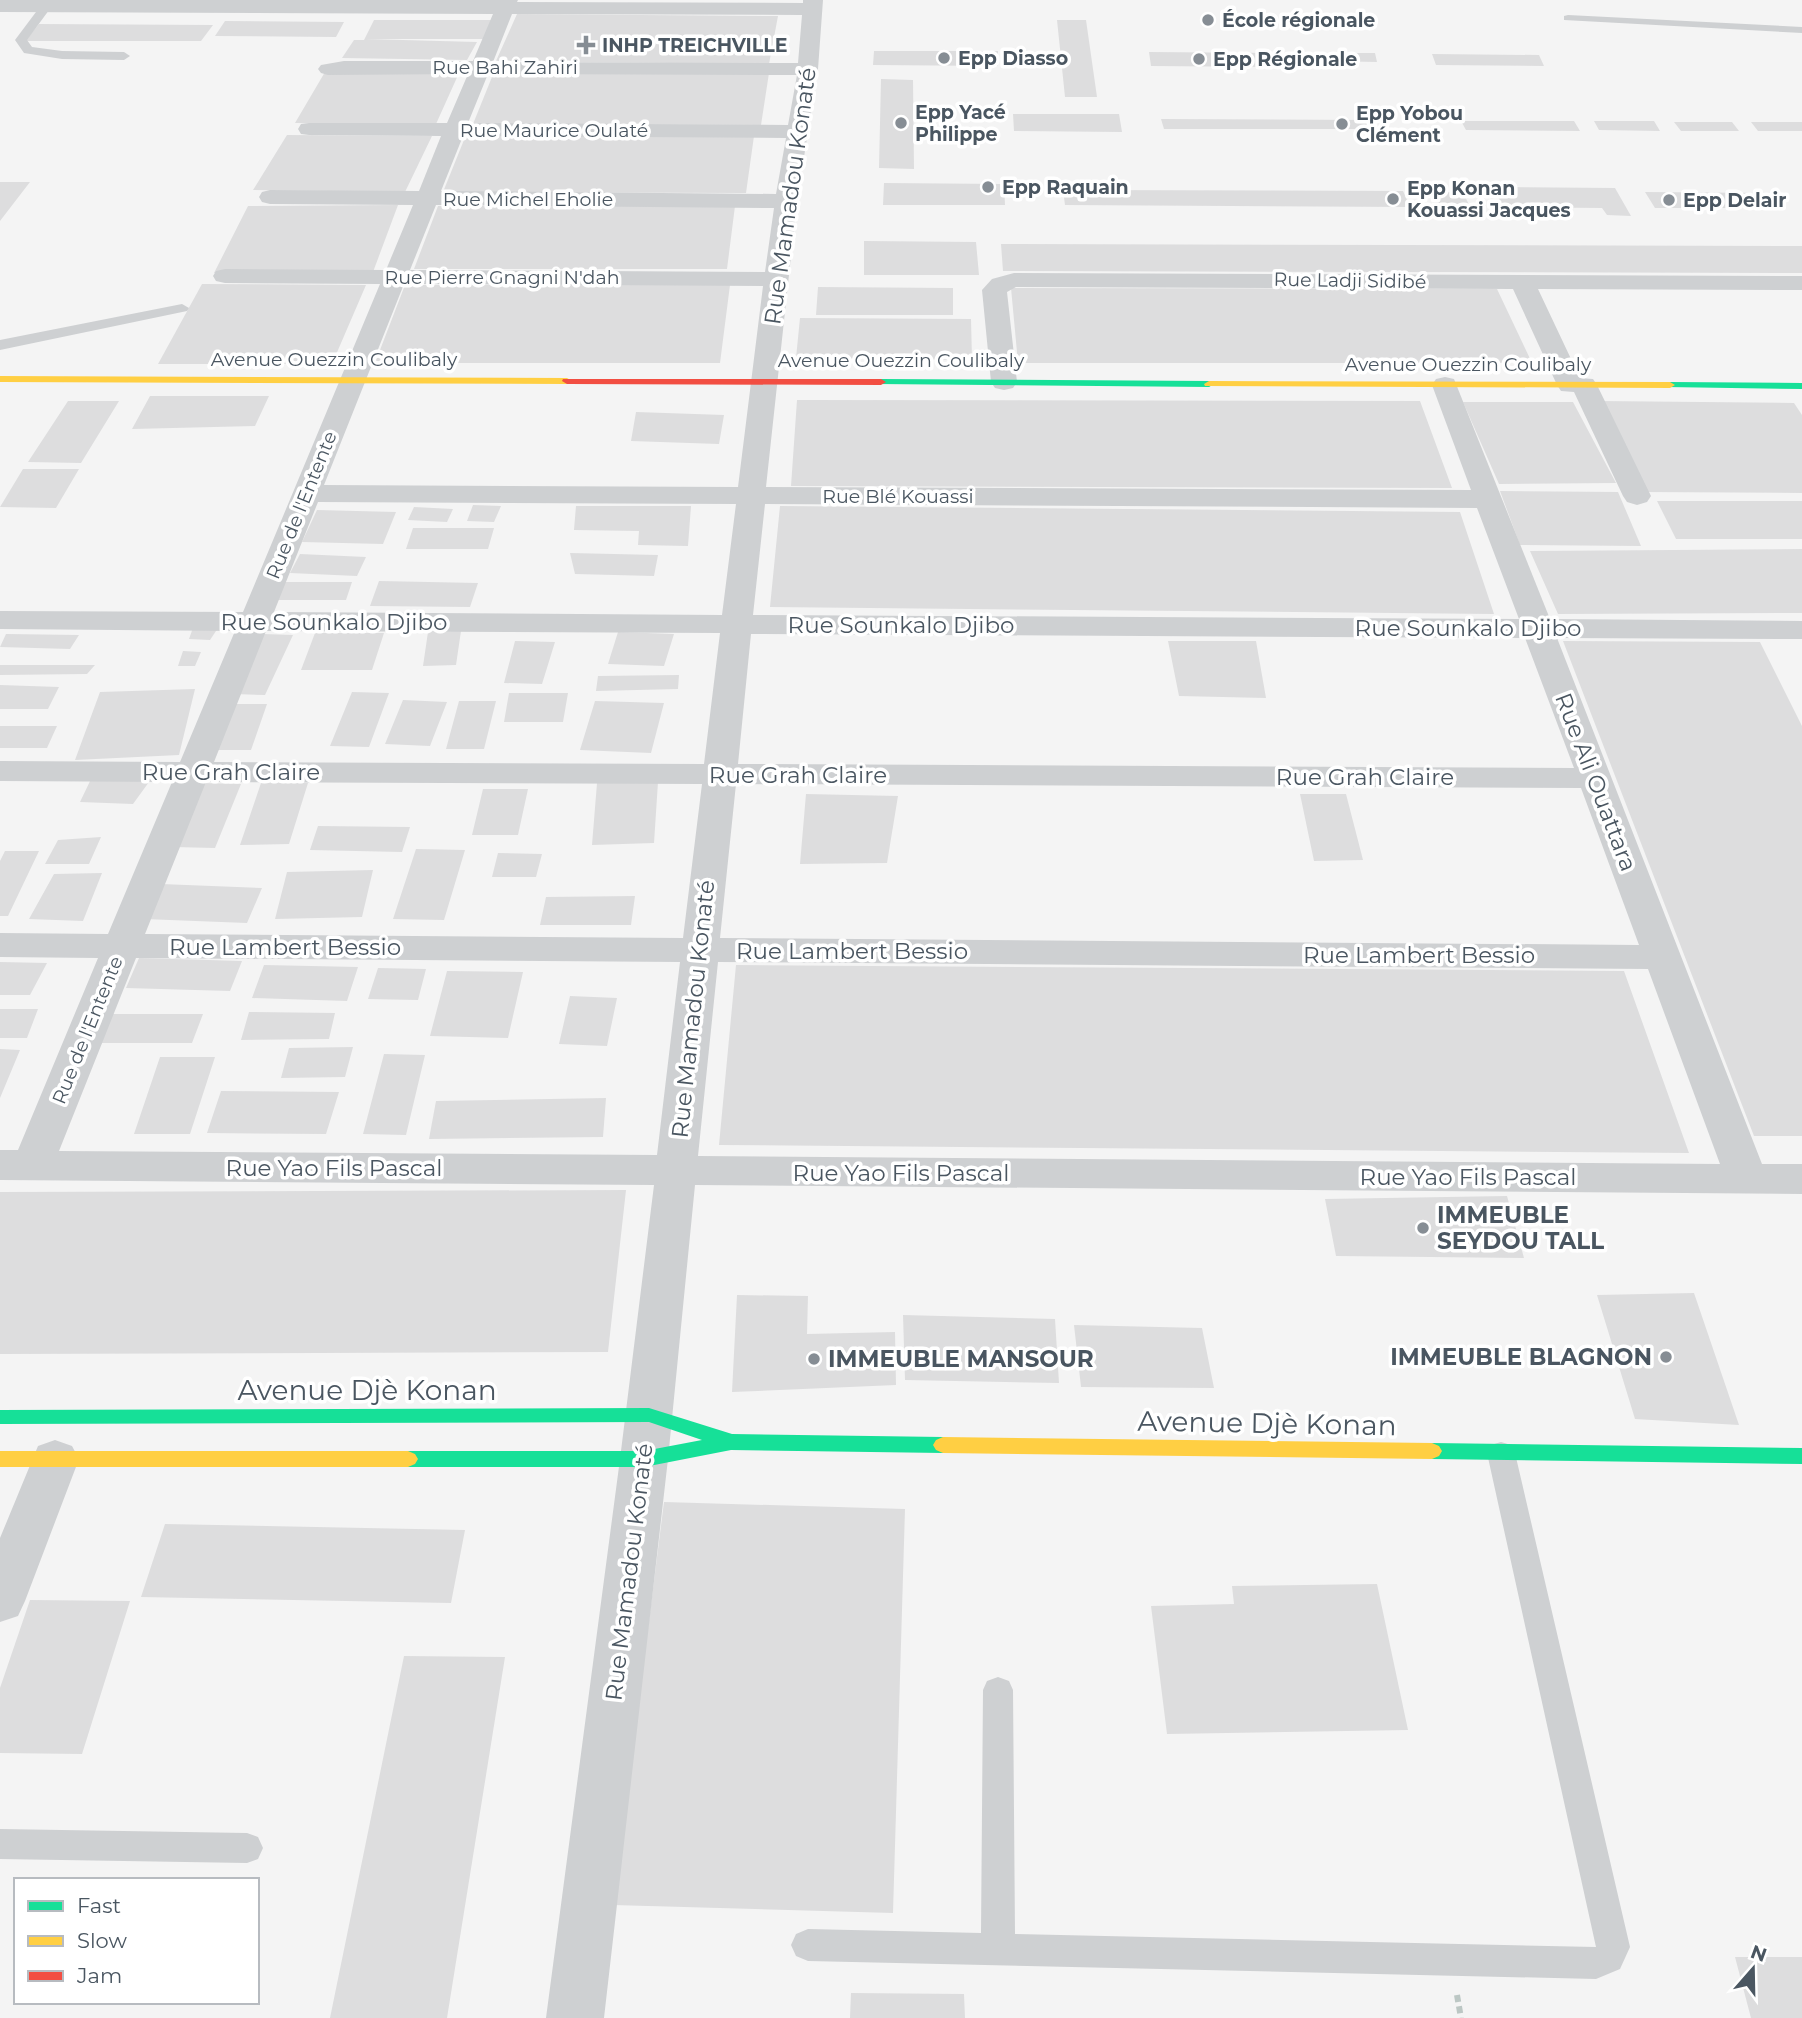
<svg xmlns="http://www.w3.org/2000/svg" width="1802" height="2018" font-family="Montserrat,sans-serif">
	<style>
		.building { fill: #ddddde }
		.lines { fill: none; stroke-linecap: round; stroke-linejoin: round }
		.path { stroke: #bcc7c4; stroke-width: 6; stroke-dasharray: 7 4.5; stroke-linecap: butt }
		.lane { fill: #ced0d2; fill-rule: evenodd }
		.street { fill: #ced0d2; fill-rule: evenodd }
		.fast { fill: #16e098; fill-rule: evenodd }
		.slow { fill: #ffcf43; fill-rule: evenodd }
		.jam { fill: #f24e42; fill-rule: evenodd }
		.poi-dot { fill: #868d94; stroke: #fff; stroke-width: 2.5 }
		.labels { text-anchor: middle; stroke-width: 7; stroke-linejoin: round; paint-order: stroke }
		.far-poi-label { font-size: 19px; font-weight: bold; fill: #4a5661; stroke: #fff; text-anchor: start }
		.far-street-label { font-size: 19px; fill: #4a5661; stroke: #fff }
		.street-label { font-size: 23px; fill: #4a5661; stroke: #fff }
		.poi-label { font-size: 23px; font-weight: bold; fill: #4a5661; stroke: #fff; text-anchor: start }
		.near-street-label { font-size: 28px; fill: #4a5661; stroke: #fff }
	</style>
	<rect width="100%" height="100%" fill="#f4f4f4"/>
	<path class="building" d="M517,14L778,16L769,64L496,61Z
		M374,20H491L484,39H366L477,42L467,60L342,58L354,40H364Z
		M1057,20H1086L1097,97H1065Z
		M225,21L344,22L336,37L215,36Z
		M39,24L213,25L201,41H25Z
		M874,51H998V66L873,65Z
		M1149,52L1279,53L1284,67L1151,66Z
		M1325,53H1375L1377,62L1328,61Z
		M1432,54L1539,55L1544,66L1436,65Z
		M325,72L459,73L436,124L295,123Z
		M494,72L769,73L761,125L473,124Z
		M881,79L913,80L914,169L879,168Z
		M1013,114H1119L1122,132L1014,131Z
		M1161,119L1368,120L1372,129H1164Z
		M1461,121H1574L1580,131L1466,130Z
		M1594,121H1654L1660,131L1599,130Z
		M1674,122H1732L1739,131H1681Z
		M1751,122H1802V131H1758Z
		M287,135L432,136L405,192L253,190Z
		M466,135L754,136L746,193L443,192Z
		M0,182H30L0,221Z
		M884,183L1004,184L1005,205H883Z
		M1493,187L1615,188L1631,216L1607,215L1602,208L1503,207Z
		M1063,190L1403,191L1410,207L1065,205Z
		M1429,192H1463L1470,207H1435Z
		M1645,192L1766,193L1777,208H1655Z
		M398,205L373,272L214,273L248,206Z
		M438,206H735L727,269H414Z
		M864,241L976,242L979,275H864Z
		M1001,244L1802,246V273L1003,271Z
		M202,284L366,285L332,364H158Z
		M405,285H730L720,363H375Z
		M818,287L953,288V315H816Z
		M1011,288L1497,289L1532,363H1018Z
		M800,318L971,319L972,360L796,358Z
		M150,396H269L255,426L132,429Z
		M797,400L1420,401L1452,488L791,486Z
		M68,401H119L81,463L28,462Z
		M1598,401L1794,403L1802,415V493L1642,492Z
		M1463,402H1573L1616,483L1499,484Z
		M636,412L724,415L719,444L631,441Z
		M23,469H79L56,508L0,507Z
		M1500,491L1618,492L1641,546L1520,545Z
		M1657,501H1802V539H1676Z
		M473,505L501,506L494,522L467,521Z
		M576,506H691L688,546L638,545L639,531L574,530Z
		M780,506L1460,512L1494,614L770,607Z
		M414,507L453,509L447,522L408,520Z
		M317,510L396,512L383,544L302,542Z
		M413,528H494L488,549H406Z
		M1802,549V613L1558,614L1530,551Z
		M570,553L658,555L654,576L575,574Z
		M300,554L366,557L357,576L290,573Z
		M379,581L478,583L470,607L370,606Z
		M285,582H352L346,600H278Z
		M194,625L218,628L210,640L189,639Z
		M461,631L456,665L423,666L428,632Z
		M618,632L674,634L664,666L608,664Z
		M315,633H384L372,670H301Z
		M6,634L79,635L70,649L0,647Z
		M263,634L293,635L265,695L234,694Z
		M515,641L555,642L542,684L504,683Z
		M1168,641H1256L1266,698L1179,696Z
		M1563,641L1760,642L1802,726V1136H1754Z
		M183,651L201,652L195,666H178Z
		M0,665H95L87,674L0,675Z
		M679,675L678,689L596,691L598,676Z
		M0,685L59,687L48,709H0Z
		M195,689L179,755L75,760L100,692Z
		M352,692L389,693L369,747L330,746Z
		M509,693H568L563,722H504Z
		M403,700L447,702L430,746L385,744Z
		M459,701H496L484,749H446Z
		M595,701L664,703L651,753L580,750Z
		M231,704H267L251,750H215Z
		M0,726H57L47,748H0Z
		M92,777L149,782L133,804L80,802Z
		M658,782L654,843L592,845L597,783Z
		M201,783L241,784L215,848L173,847Z
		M261,783H308L289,844L240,845Z
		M483,789H528L518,835H472Z
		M806,794L898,796L887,863L800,864Z
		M1300,794H1346L1363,860L1314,861Z
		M318,826L410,827L402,852L310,850Z
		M101,837L89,864H45L58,840Z
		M416,849L465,850L444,920L393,919Z
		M5,851H39L8,916H0V861Z
		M498,853L542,854L536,877H492Z
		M373,870L362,917L275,919L287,872Z
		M102,873L83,921L29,919L54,874Z
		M161,884L262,888L247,923L144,919Z
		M635,896L631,925H540L546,897Z
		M139,958L242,961L230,991L126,988Z
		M0,962L47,963L30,995H0Z
		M264,965L358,967L347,1001L252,998Z
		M736,965L1624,971L1689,1153L719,1145Z
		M378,968L426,969L418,1000L368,999Z
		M447,971L523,972L508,1038L430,1036Z
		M570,996L617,998L607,1046L559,1044Z
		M0,1009H38L27,1038H0Z
		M249,1012L335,1013L329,1039L241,1040Z
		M112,1014H203L192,1043H100Z
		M353,1047L345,1077L281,1078L289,1048Z
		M0,1049L20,1050L0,1098Z
		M384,1054L425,1055L406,1135L363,1134Z
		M160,1057H215L190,1134H134Z
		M221,1091L339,1092L326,1134L207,1133Z
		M606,1098L603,1137L429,1139L436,1101Z
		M626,1190L608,1352L0,1354V1192Z
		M1507,1196L1524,1258L1336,1256L1325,1199Z
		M1694,1293L1739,1425L1635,1419L1597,1295Z
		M737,1295L808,1296L807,1334L895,1332L896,1385L732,1392Z
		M903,1315L1055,1319L1059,1383L905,1380Z
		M1074,1325L1202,1328L1214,1388L1081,1387Z
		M664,1502L905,1509L893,1913L613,1905Z
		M165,1524L465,1530L451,1603L141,1597Z
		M1377,1584L1408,1730L1167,1734L1151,1606L1234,1604L1232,1586Z
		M30,1600L130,1601L82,1754L0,1753V1688Z
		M404,1656L505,1657L447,2018H330Z
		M1735,1957H1802V2018H1751Z
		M851,1993L964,1994L965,2018H850Z"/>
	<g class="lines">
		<path class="path" d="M1457,1995L1461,2018"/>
		<path class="lane" d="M46,3L52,6L27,40L32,47L62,51L124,52L130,56L124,60L62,59L24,53L15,40L42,4Z
			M1568,15L1802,27V33L1564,20V16Z
			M182,304L189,308L187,311L0,350V340Z
			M1501,1442L1511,1445L1515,1453L1630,1947L1620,1969L1596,1979L808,1961L796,1956L791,1945L796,1934L808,1929L981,1933L983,1690L987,1681L998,1677L1009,1681L1013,1690L1015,1934L1596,1947L1487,1453L1491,1445Z
			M0,1829L247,1833L258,1837L263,1848L258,1859L247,1863L0,1859Z"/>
		<path class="street" d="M0,0H518L517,2L803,3V0H823L818,69L797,201L766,487L1471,490L1432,385L1436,379L1445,377L1454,379L1550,619L1802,621V639L1557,638L1762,1164H1802V1194L695,1185L668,1459L604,2018H546L620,1459L654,1185L0,1180V1150H18L98,958L0,957V933L108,934L172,782L0,781V761L180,762L235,631L0,629V611L243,612L380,284L225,283L216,281L213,276L216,271L225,269L386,270L413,205L270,204L262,202L259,197L262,192L270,190L419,191L441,136L309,135L301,134L298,129L301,124L309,123H447L468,74L328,75L321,73L318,69L321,65L344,61H473L493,14L0,12ZM512,14L802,15L798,63L493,62ZM488,74L797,75L788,125L468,123ZM463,136L786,138L776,194L441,191ZM436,205L774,208L765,272L410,270ZM404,284L763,286L738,487L324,485ZM318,502L736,504L722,615L274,612ZM765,504L1477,508L1519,619L753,615ZM266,631L720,633L704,764L214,762ZM751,634L1525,638L1574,768L738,764ZM206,782L702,784L683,938L145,934ZM736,784L1581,788L1639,945L720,938ZM136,958L680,962L657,1155L59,1151ZM718,962L1648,969L1720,1164L698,1156Z
			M1014,273L1802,276V290L1538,289L1580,378L1593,379L1597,385L1651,496L1647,502L1637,505L1627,502L1623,496L1574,392L1561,391L1557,385L1513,289L1016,287L1007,292L1017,382L1013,388L1004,390L995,388L991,382L982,290L992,279Z
			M55,1440L72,1446L79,1459L25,1601L18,1616L0,1622V1538L38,1446Z"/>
		<path class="fast" d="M881,379L1209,381L1214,384L1209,387L877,384V380Z
			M1670,382L1802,383V389L1666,387L1665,385Z
			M649,1408L732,1434L943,1437L950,1440L953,1445L950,1450L943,1453L731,1450L644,1467H408L401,1464L398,1459L401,1454L408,1451H644L702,1440L649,1422L0,1424V1410Z
			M1432,1443L1802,1448V1464L1432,1459L1425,1456L1422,1451L1425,1446Z"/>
		<path class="slow" d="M0,376L567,378L572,381L567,384L0,382Z
			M1209,381L1670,382L1675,385L1670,388L1205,386L1204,384Z
			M943,1437L1432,1443L1439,1446L1442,1451L1439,1456L1432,1459L943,1453L936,1450L933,1445L936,1440Z
			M0,1451H408L415,1454L418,1459L415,1464L408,1467H0Z"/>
		<path class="jam" d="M563,379H881L886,382L881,385L567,384L562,381Z"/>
	</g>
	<g class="poi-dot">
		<circle cx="1208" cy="20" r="7"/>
		<path d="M582.5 34.5h7v7h7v7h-7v7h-7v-7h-7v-7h7z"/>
		<circle cx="944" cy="58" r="7"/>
		<circle cx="1199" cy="59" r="7"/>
		<circle cx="901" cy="123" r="7"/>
		<circle cx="1342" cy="124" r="7"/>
		<circle cx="988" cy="187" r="7"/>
		<circle cx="1393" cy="199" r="7"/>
		<circle cx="1669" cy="200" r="7"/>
		<circle cx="1423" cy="1228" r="7"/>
		<circle cx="1666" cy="1357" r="7"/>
		<circle cx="814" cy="1359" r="7"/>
	</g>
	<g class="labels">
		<g class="far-poi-label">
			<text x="1222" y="27">École régionale</text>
			<text x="602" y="52">INHP TREICHVILLE</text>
			<text x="958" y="65">Epp Diasso</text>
			<text x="1213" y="66">Epp Régionale</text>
			<text x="915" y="119">Epp Yacé<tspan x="915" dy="22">Philippe</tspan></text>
			<text x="1356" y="120">Epp Yobou<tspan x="1356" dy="22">Clément</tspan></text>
			<text x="1002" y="194">Epp Raquain</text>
			<text x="1407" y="195">Epp Konan<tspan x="1407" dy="22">Kouassi Jacques</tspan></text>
			<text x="1683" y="207">Epp Delair</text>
		</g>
		<g class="far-street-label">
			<text x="505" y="74">Rue Bahi Zahiri</text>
			<text x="554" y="137">Rue Maurice Oulaté</text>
			<text x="528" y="206">Rue Michel Eholie</text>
			<text x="502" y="284">Rue Pierre Gnagni N'dah</text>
			<text transform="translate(1350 280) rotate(1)" y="7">Rue Ladji Sidibé</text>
			<text x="334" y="366">Avenue Ouezzin Coulibaly</text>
			<text x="901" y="367">Avenue Ouezzin Coulibaly</text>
			<text x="1468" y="371">Avenue Ouezzin Coulibaly</text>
			<text x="898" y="503">Rue Blé Kouassi</text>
			<text transform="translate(301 505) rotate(-68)" y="7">Rue de l'Entente</text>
			<text transform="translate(87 1030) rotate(-68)" y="7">Rue de l'Entente</text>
		</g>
		<g class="street-label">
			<text transform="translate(790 196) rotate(-82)" y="8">Rue Mamadou Konaté</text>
			<text x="334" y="630">Rue Sounkalo Djibo</text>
			<text x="901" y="633">Rue Sounkalo Djibo</text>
			<text x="1468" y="636">Rue Sounkalo Djibo</text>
			<text x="231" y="780">Rue Grah Claire</text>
			<text x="798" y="783">Rue Grah Claire</text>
			<text x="1365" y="785">Rue Grah Claire</text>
			<text transform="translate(1596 782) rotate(69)" y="8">Rue Ali Ouattara</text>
			<text x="285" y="955">Rue Lambert Bessio</text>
			<text x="852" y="959">Rue Lambert Bessio</text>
			<text x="1419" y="963">Rue Lambert Bessio</text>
			<text transform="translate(693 1009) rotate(-84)" y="8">Rue Mamadou Konaté</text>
			<text x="334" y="1176">Rue Yao Fils Pascal</text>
			<text x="901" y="1181">Rue Yao Fils Pascal</text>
			<text x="1468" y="1185">Rue Yao Fils Pascal</text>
			<text transform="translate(629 1572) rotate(-83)" y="8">Rue Mamadou Konaté</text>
		</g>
		<g class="poi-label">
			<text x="1437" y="1223">IMMEUBLE<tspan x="1437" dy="26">SEYDOU TALL</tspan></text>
			<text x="1652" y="1365" text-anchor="end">IMMEUBLE BLAGNON</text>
			<text x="828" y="1367">IMMEUBLE MANSOUR</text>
		</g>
		<g class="near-street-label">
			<text x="367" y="1400">Avenue Djè Konan</text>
			<text transform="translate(1267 1423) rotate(1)" y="10">Avenue Djè Konan</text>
		</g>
	</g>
	<rect x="14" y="1878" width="245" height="126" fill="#ffffff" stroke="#b7bbc0" stroke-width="2"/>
	<rect x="28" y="1901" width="35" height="10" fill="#16e098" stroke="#b7bbc0" stroke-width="2"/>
	<text x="77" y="1913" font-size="21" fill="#4a5661">Fast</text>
	<rect x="28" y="1936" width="35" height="10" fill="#ffcf43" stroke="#b7bbc0" stroke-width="2"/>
	<text x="77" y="1948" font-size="21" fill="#4a5661">Slow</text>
	<rect x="28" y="1971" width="35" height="10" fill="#f24e42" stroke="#b7bbc0" stroke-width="2"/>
	<text x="77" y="1983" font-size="21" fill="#4a5661">Jam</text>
	<g transform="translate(1753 1969) rotate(20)" stroke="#ffffff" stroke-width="5" paint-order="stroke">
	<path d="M0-5L12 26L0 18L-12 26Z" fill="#4a5661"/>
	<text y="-10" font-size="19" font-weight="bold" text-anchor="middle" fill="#4a5661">N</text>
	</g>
</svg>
